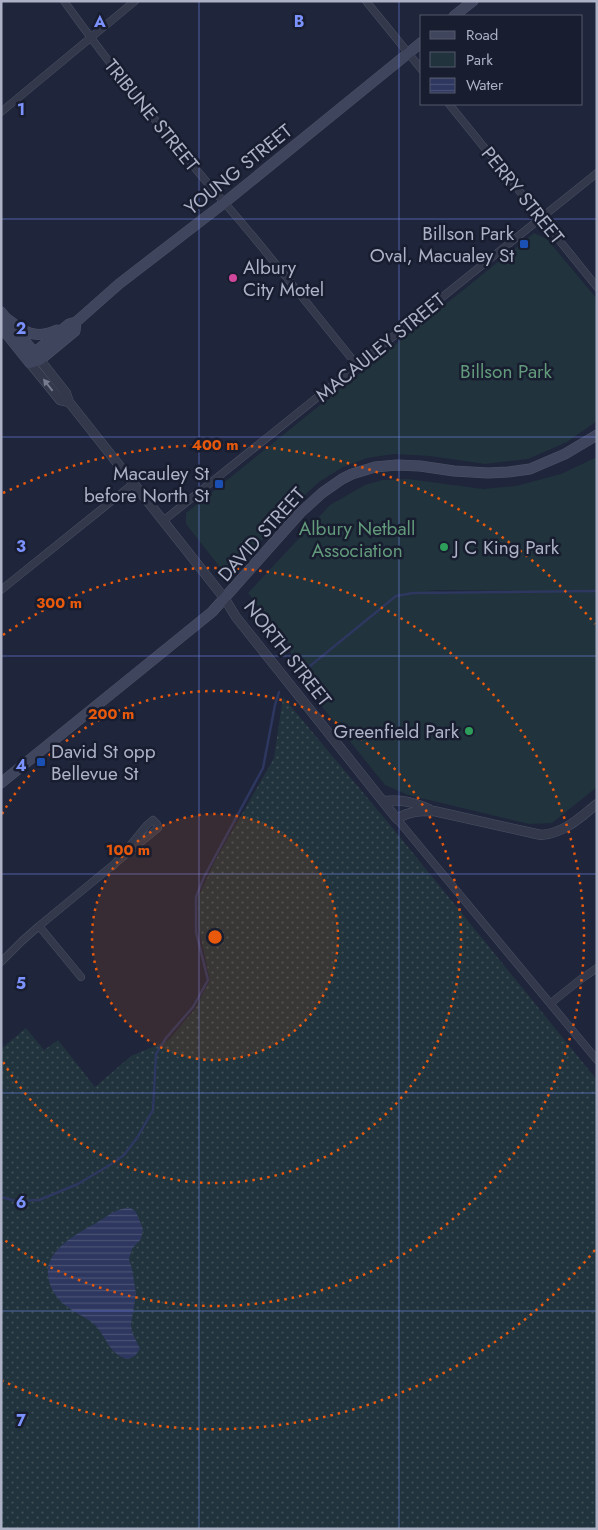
<svg xmlns="http://www.w3.org/2000/svg" width="598" height="1530" font-family="Jost,sans-serif">
	<style>
		.grass { fill: url(#grass-dots) }
		.park { fill: #21333c; fill-rule: evenodd }
		.water { fill: url(#water-rules) }
		.lines { fill: none; stroke-linecap: round; stroke-linejoin: round }
		.stream { stroke: #2d375f; stroke-width: 2.5 }
		.minor-casing { stroke: #4d5265; stroke-width: 8 }
		.tertiary-casing { stroke: #4d5265; stroke-width: 10 }
		.secondary-casing { stroke: #4d5265; stroke-width: 11 }
		.minor { stroke: #33384b; stroke-width: 7 }
		.tertiary { stroke: #33384b; stroke-width: 9 }
		.secondary { stroke: #40455e; stroke-width: 10 }
		.oneway { fill: #767b8f }
		.grid { fill: none; stroke: #7b92ff; stroke-width: 1; stroke-opacity: 0.55 }
		.ring { fill: none; stroke: #e8590c; stroke-width: 2.5; stroke-dasharray: 2.5 5 }
		.transit-dot { fill: #1a4fb4; stroke: #181d2f; stroke-width: 2 }
		.hotel-dot { fill: #d1479c; stroke: #181d2f; stroke-width: 2 }
		.leisure-dot { fill: #2e9e5b; stroke: #181d2f; stroke-width: 2 }
		.labels { text-anchor: middle; stroke-width: 5; stroke-linejoin: round; paint-order: stroke }
		.street-label { font-size: 19px; fill: #adb2c7; stroke: #181d2f }
		.poi-label { font-size: 19px; fill: #adb2c7; stroke: #181d2f; text-anchor: end }
		.park-label { font-size: 19px; fill: #629a7b; stroke: #181d2f }
		.grid-label { font-size: 16px; text-anchor: middle; font-weight: bold; fill: #7b92ff; stroke: #181d2f; stroke-width: 5; stroke-linejoin: round; paint-order: stroke }
		.centre { fill: #e8590c; stroke: #181d2f; stroke-width: 2.5 }
		.ring-label { font-size: 15px; text-anchor: middle; font-weight: bold; fill: #e8590c; stroke: #181d2f; stroke-width: 5; stroke-linejoin: round; paint-order: stroke }
	</style>
	<defs>
		<pattern id="grass-dots" width="8" height="8" patternUnits="userSpaceOnUse" patternTransform="scale(1.25)"><rect width="8" height="8" fill="#21333c"/><path d="M2 2h.1M6 6h.1" fill="none" stroke="#3f4e57" stroke-width="1.8" stroke-linecap="round"/></pattern>
		<pattern id="water-rules" width="6" height="5" patternUnits="userSpaceOnUse" patternTransform="scale(1.25)"><rect width="6" height="5" fill="#2d375f"/><path d="M0 2.5h6" fill="none" stroke="#495274"/></pattern>
	</defs>
	<rect width="100%" height="100%" fill="#1f253b"/>
	<path class="grass" d="M283,697L391,826L597,1080V1529H1V1049L26,1028L44,1050L58,1040L95,1087L131,1056L169,1040L195,1009L210,980L199,929L198,898L215,861L274,758Z"/>
	<path class="park" d="M534,233L547,239L597,299V421L567,442L528,459L485,464L430,456L394,454L367,458L343,467L319,482L294,505L233,572L223,571L186,524V513Z
		M597,457V787L552,823L529,824L408,795L385,785L298,677L288,644L248,593L330,505L365,485L382,480L408,479L483,489L516,486L561,474ZM426,590L525,591V592H445Z"/>
	<path class="water" d="M126,1208H131L136,1212L143,1229L141,1239L132,1249L129,1259L132,1269L136,1294L131,1324L132,1332L140,1349L135,1356L128,1359C109,1356 106,1335 94,1324C80,1313 62,1308 53,1291C34,1256 71,1237 96,1223C106,1217 114,1210 126,1208Z"/>
	<g class="lines">
		<path class="stream" d="M299,675L396,596L413,593L597,591
			M1,1197L16,1201L39,1200L78,1184L113,1163L124,1155L137,1138L153,1110L156,1054L166,1038L193,1007L208,980L196,932V897L204,877L263,768L275,705L279,692"/>
		<g class="minor-casing">
			<path id="minor" d="M64,1C117,75 175,146 235,215C277,264 316,315 357,365
				M366,1L422,70
				M449,104L597,287
				M1,112L135,1
				M163,521L597,173
				M1,590L134,483
				M397,819L597,1060
				M39,926L81,977
				M1,962L22,941L39,926L158,828L157,824L153,820L147,825L113,866
				M551,1003L581,979L597,968"/>
		</g>
		<g class="tertiary-casing">
			<path id="tertiary" d="M40,360L66,393L69,402L225,599L236,617L397,819C409,811 420,811 434,811L541,835C565,833 579,818 597,804
				M30,363L60,400L69,402
				M383,801C400,799 413,802 429,809"/>
		</g>
		<g class="secondary-casing">
			<path id="secondary" d="M454,16L473,1
				M1,312L38,357
				M6,318C24,332 34,340 57,330
				M1,327L30,363
				M30,363L34,353L69,324L76,322L119,284L224,203L422,42
				M30,363L40,360L75,331L76,322
				M1,783L212,612L300,513L322,493L342,479L352,474L375,467L397,465L420,466L454,471L488,473L508,472L530,469L565,454L597,435"/>
		</g>
		<use href="#minor" class="minor"/>
		<use href="#tertiary" class="tertiary"/>
		<use href="#secondary" class="secondary"/>
	</g>
	<defs><path id="oneway-solid" d="M-6-.8H1V-3.2L6.5 0L1 3.2V.8H-6Z" transform="scale(1.25)"/></defs>
	<use class="oneway" href="#oneway-solid" transform="translate(48 385) rotate(-128)"/>
	<path class="grid" d="M199,1V1529M399,1V1529M1,219H597M1,437H597M1,656H597M1,874H597M1,1093H597M1,1311H597"/>
	<circle cx="215" cy="937" r="123" fill="#e8590c" fill-opacity=".12"/>
	<g class="ring">
		<circle cx="215" cy="937" r="123"/>
		<path d="M2 814A246 246 0 1 1 2 1060"/>
		<path d="M3 635A369 369 0 1 1 3 1239"/>
		<path d="M595 1250A492 492 0 0 1 3 1381M3 493A492 492 0 0 1 595 624"/>
	</g>
	<g class="transit-dot">
		<rect x="519" y="239" width="10" height="10" rx="2.5"/>
		<rect x="214" y="479" width="10" height="10" rx="2.5"/>
		<rect x="36" y="757" width="10" height="10" rx="2.5"/>
	</g>
	<circle class="hotel-dot" cx="233" cy="278" r="5"/>
	<g class="leisure-dot">
		<circle cx="444" cy="547" r="5"/>
		<circle cx="469" cy="731" r="5"/>
	</g>
	<g class="labels">
		<g class="street-label">
			<text transform="translate(152 115) rotate(51)" y="7">TRIBUNE STREET</text>
			<text transform="translate(238 169) rotate(-39)" y="7">YOUNG STREET</text>
			<text transform="translate(523 195) rotate(51)" y="7">PERRY STREET</text>
			<text transform="translate(380 347) rotate(-39)" y="7">MACAULEY STREET</text>
			<text transform="translate(261 534) rotate(-48)" y="7">DAVID STREET</text>
			<text transform="translate(288 653) rotate(52)" y="7">NORTH STREET</text>
		</g>
		<g class="poi-label">
			<text x="514" y="240">Billson Park<tspan x="514" dy="22">Oval, Macualey St</tspan></text>
			<text x="243" y="274" text-anchor="start">Albury<tspan x="243" dy="22">City Motel</tspan></text>
			<text x="209" y="480">Macauley St<tspan x="209" dy="22">before North St</tspan></text>
			<text x="454" y="554" text-anchor="start">J C King Park</text>
			<text x="459" y="738">Greenfield Park</text>
			<text x="51" y="758" text-anchor="start">David St opp<tspan x="51" dy="22">Bellevue St</tspan></text>
		</g>
		<g class="park-label">
			<text x="506" y="378">Billson Park</text>
			<text x="357" y="535">Albury Netball<tspan x="357" dy="22">Association</tspan></text>
		</g>
	</g>
	<g class="grid-label">
		<text x="100" y="27">A</text>
		<text x="299" y="27">B</text>
		<text x="21" y="115">1</text>
		<text x="21" y="334">2</text>
		<text x="21" y="552">3</text>
		<text x="21" y="771">4</text>
		<text x="21" y="989">5</text>
		<text x="21" y="1208">6</text>
		<text x="21" y="1426">7</text>
	</g>
	<circle cx="215" cy="937" r="8" class="centre"/>
	<g class="ring-label">
		<text x="215" y="450">400 m</text>
		<text x="59" y="608">300 m</text>
		<text x="111" y="719">200 m</text>
		<text x="128" y="855">100 m</text>
	</g>
	<rect width="598" height="1530" fill="none" stroke="#adb2c7" stroke-width="5"/>
	<rect x="420" y="15" width="162" height="90" fill="#181d2f" stroke="#54596c"/>
	<rect x="430" y="31" width="25" height="8" fill="#40455e" stroke="#54596c"/>
	<text x="466" y="40" font-size="15" fill="#adb2c7">Road</text>
	<rect x="430" y="52" width="25" height="15" fill="#21333c" stroke="#54596c"/>
	<text x="466" y="65" font-size="15" fill="#adb2c7">Park</text>
	<rect x="430" y="78" width="25" height="15" fill="url(#water-rules)" stroke="#54596c"/>
	<text x="466" y="90" font-size="15" fill="#adb2c7">Water</text>
</svg>
